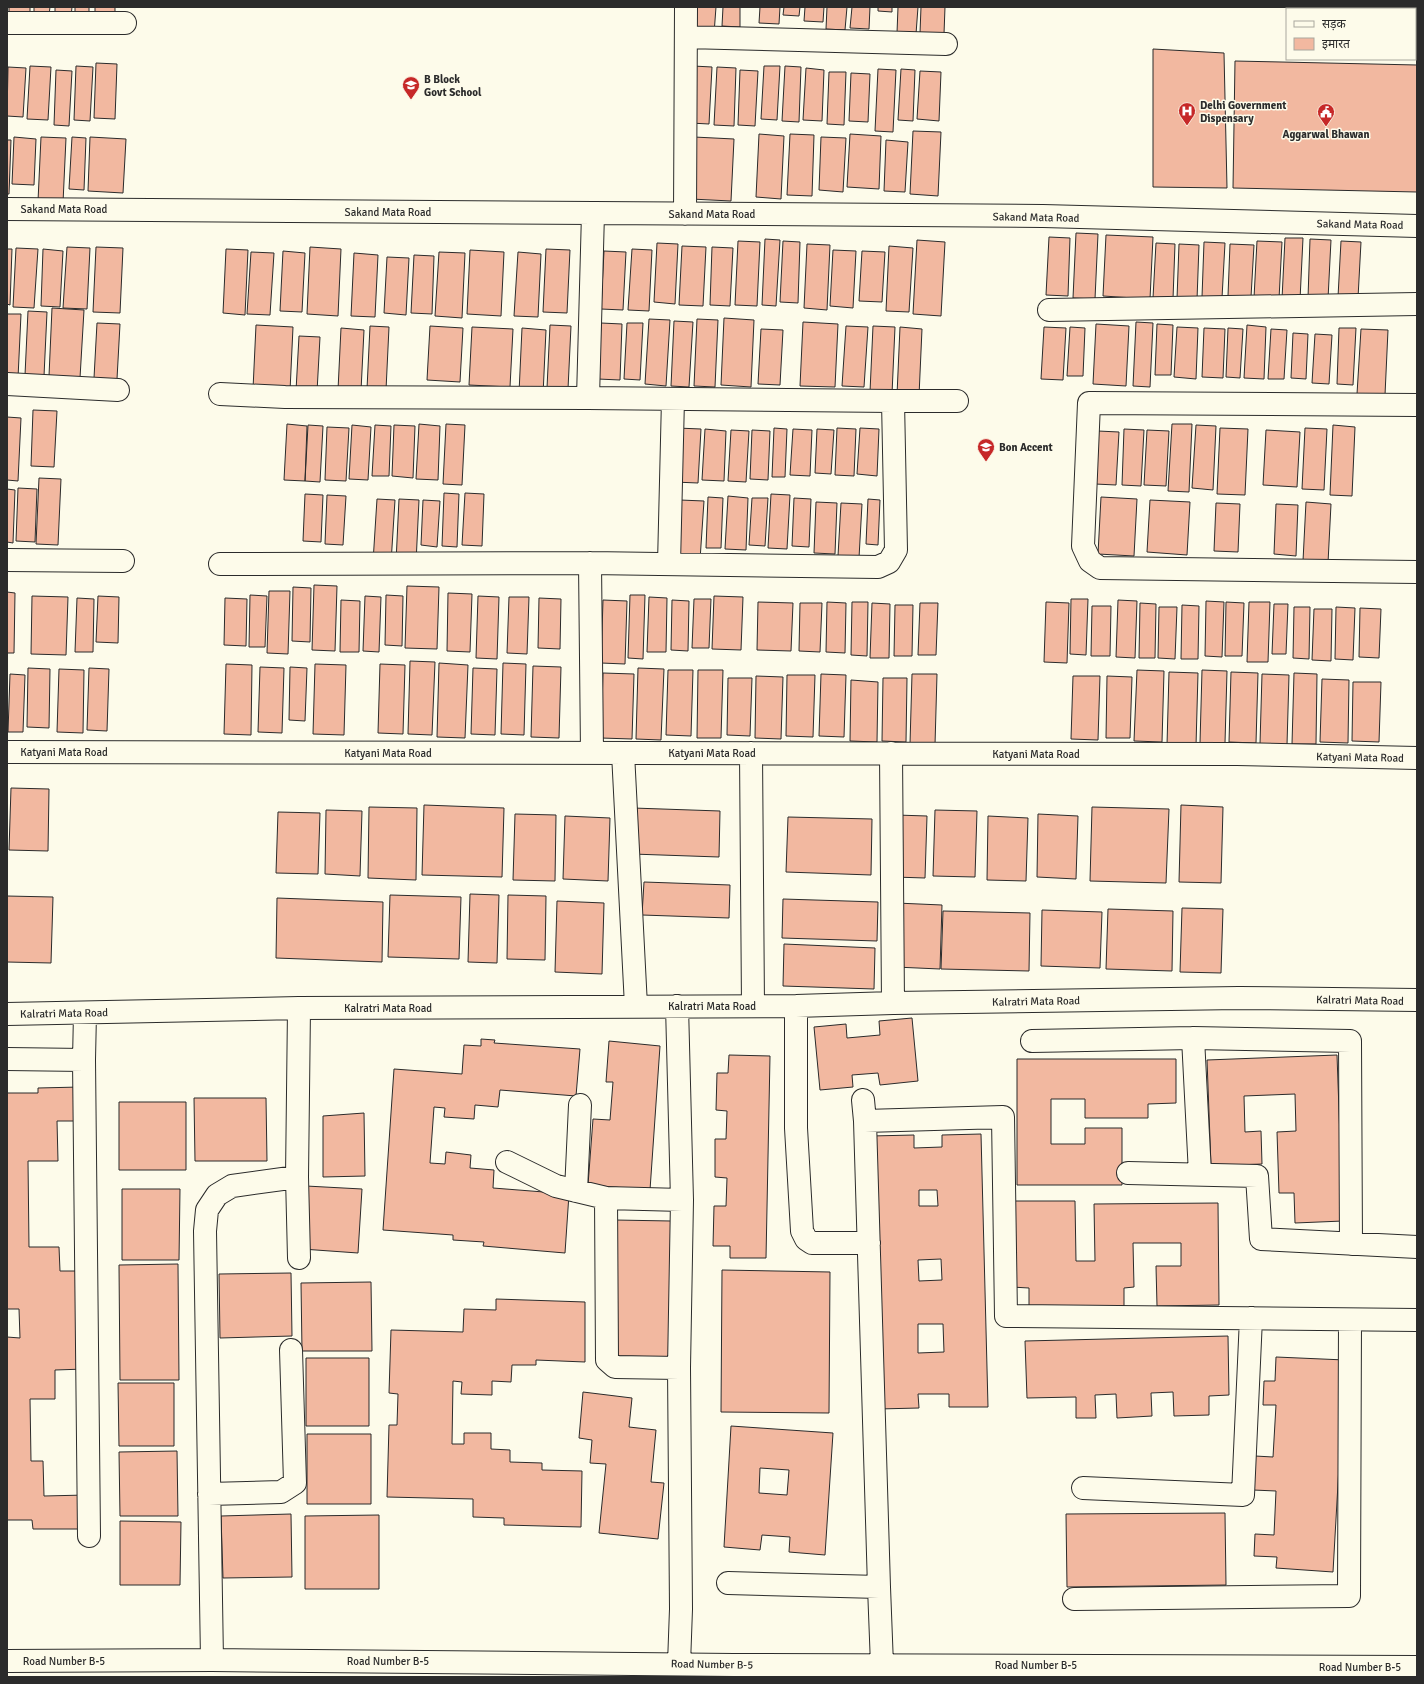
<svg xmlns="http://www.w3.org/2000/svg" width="1424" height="1684" font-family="Signika,'Noto Sans Devanagari',sans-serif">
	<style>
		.building { fill: #f2b8a0; stroke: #2b2b2b; fill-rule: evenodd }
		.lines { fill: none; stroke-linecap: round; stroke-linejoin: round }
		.minor-casing { stroke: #2b2b2b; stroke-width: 24 }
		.minor { stroke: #fdfbea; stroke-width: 22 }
		.labels { text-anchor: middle; stroke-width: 3; stroke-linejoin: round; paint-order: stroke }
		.poi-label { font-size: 11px; font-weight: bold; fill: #2b2b2b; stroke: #fdfbea; text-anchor: start }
		.street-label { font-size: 11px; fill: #2b2b2b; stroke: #fdfbea }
	</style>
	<rect width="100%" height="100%" fill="#fdfbea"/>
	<path class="building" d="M9,7H30V15L9,14Z
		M34,7H50L49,15L34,14Z
		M55,7H72L71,17H55Z
		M75,7H89V12H75Z
		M95,7H115V13L95,12Z
		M693,7H716L714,34L692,33Z
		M723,7H740V27L722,26Z
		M760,7H780L779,24L759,23Z
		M784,7H800L799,16L783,15Z
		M805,7H824L823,22L804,21Z
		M827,7H847L845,30L826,29Z
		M852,7H870L869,29L850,28Z
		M878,7H892V12L878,11Z
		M898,7H918L916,34L897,33Z
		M921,7H945L944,34L920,33Z
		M1153,49L1224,53L1227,188L1153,187Z
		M1235,61L1417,65V192L1233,188Z
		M96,63L117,64L115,119L94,118Z
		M30,66L51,67L48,120L27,119Z
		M76,66L93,67L90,121L74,120Z
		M693,66L712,67L709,124L690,123Z
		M764,66H780L777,120L761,119Z
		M785,66L801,67L799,122L782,121Z
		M8,67L26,68L23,117L7,116Z
		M717,67L736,68L734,126L714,125Z
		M806,68L824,70L822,121L803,120Z
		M878,69L896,70L893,132L875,131Z
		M901,69L915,70L913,121L898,120Z
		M56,70L72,71L69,126L54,125Z
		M740,70L758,71L755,126L738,125Z
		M920,71L941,72L939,121L917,119Z
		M829,72H846L844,125L827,124Z
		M851,73L870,74L868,122L849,121Z
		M913,131L941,132L938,196L910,194Z
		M759,134L784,136L781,199L756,197Z
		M790,134L814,135L812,196L787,195Z
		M850,134L881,136L879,189L847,187Z
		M14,137L36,139L34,185L12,184Z
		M41,137L66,138L63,203L38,201Z
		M72,137L86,138L84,190L69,189Z
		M90,137L126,139L123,193L88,191Z
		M694,137L734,139L731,201L691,199Z
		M821,137L846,138L843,192L819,190Z
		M7,140H11L9,194H7Z
		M886,140L908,142L905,192L884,191Z
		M1076,233L1098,234L1095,299L1073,298Z
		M1106,235L1153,237L1150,299L1103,296Z
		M1049,237L1070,238L1068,296L1046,295Z
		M1285,238H1303L1300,300L1282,299Z
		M765,239L780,240L776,306L762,305Z
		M1310,239L1331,240L1328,299L1308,298Z
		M917,240L945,242L941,316L913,314Z
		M738,241L760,242L757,306L735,305Z
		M783,241L800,242L798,303L780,302Z
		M1257,241L1282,242L1279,299L1254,298Z
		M1341,241L1361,242L1358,298L1338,297Z
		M1204,242L1225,243L1222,298L1202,297Z
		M657,243L678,244L675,304L654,302Z
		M1156,243L1175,244L1173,299L1153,298Z
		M807,244L830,245L827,310L804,308Z
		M1179,244L1199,245L1197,300L1177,299Z
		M1230,244L1254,245L1251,297L1228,296Z
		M682,246L706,247L703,306L679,305Z
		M889,246L913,248L909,312L886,311Z
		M67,247L90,248L87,309L63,308Z
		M96,247L123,248L120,313L93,312Z
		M310,247L341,249L338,316L307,314Z
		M712,247L733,248L730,306L710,305Z
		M16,248L38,249L34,308L13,307Z
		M7,249H12L10,305L7,304Z
		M43,249L63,251L60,307L41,306Z
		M226,249L248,250L245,315L223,313Z
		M546,249L570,250L567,313L543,312Z
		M632,249L652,250L649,311L628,310Z
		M470,250L504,252L501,316L467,314Z
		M833,250L856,251L853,308L830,306Z
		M283,251L305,253L302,312L280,311Z
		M604,251L626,252L623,310L601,309Z
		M862,251L885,252L882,302L859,301Z
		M251,252L274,253L270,315L247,314Z
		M439,252L465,253L462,318L435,316Z
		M518,252L541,254L538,317L514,316Z
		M354,253L378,255L375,317L351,316Z
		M414,255L434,256L432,314L411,313Z
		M387,257L409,258L406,315L384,313Z
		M52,308L84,310L80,378L49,376Z
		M28,311L47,312L44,376L25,375Z
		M7,314H21L18,378L7,377Z
		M724,318L754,320L751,387L721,385Z
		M649,319L670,320L666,386L645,384Z
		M697,319L718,320L715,387L694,386Z
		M674,321L693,322L689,387L671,386Z
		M803,322L838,324L835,387L800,386Z
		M1136,322L1153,323L1150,387L1133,386Z
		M97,323L120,324L117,379L94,378Z
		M601,323L622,324L620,380L598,379Z
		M627,323H643L640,380L624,379Z
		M1096,324L1129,326L1126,386L1093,384Z
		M1157,324L1173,325L1171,375H1155Z
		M256,325L293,327L290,391L253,389Z
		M550,325L571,326L568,389L547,388Z
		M1247,325L1266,327L1264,379L1244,378Z
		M370,326L389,327L386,390L367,389Z
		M430,326L463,328L460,382L427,380Z
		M846,326L868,327L864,387L842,386Z
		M873,326L895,327L892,394L870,392Z
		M472,327L513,329L510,387L469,385Z
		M900,327L922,329L919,396L897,395Z
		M1044,327L1066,328L1063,380L1041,379Z
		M1070,327L1085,328L1083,376H1067Z
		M1177,327L1198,328L1196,379L1174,377Z
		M341,328L364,330L361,391L338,390Z
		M522,328L546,330L543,395L519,393Z
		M1204,328L1225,329L1223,378L1202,377Z
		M1228,328L1243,329L1240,378L1226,377Z
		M1339,328H1356L1353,385L1337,384Z
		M761,329L783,330L780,385L758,384Z
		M1271,329L1287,330L1284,379H1268Z
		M1361,329L1388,330L1385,395L1357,394Z
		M1293,333L1308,334L1306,379L1291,378Z
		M1315,334L1332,335L1329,384L1312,383Z
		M299,336L320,337L317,392L296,391Z
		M33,410L57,411L54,467L31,466Z
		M7,417L21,418L18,481L7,480Z
		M287,424L307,426L305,481L284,480Z
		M419,424L440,426L438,480L416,479Z
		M446,424L465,425L462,485L443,484Z
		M1172,424H1192L1189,492L1168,491Z
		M308,425L323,426L320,482L305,481Z
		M352,425L371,427L368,480L349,479Z
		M375,425L391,426L389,476H372Z
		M394,425L415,426L413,478L392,476Z
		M1196,425L1216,426L1213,490L1192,488Z
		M1333,425L1355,427L1352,496L1330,495Z
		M327,427L349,428L346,481L325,480Z
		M677,428L701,429L698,483L674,482Z
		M774,428L787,429L785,477H772Z
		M837,428L856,429L854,476L835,475Z
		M860,428L879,429L877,476L857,474Z
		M1220,428L1248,429L1245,495L1217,494Z
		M1305,428L1327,429L1324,490L1302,489Z
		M705,429L726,431L724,481L702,480Z
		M793,429L812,430L810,476L790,475Z
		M817,429L834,430L831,474L815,473Z
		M1124,429L1144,430L1141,486L1122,485Z
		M731,430L749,431L746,482L728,481Z
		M752,430L770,431L768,480L750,479Z
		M1147,430L1169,431L1166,486L1144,485Z
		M1266,430L1300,432L1297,487L1263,485Z
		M1098,431L1119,432L1116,485L1095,484Z
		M39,478L61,479L58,545L36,544Z
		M18,488L37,489L35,542L16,541Z
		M7,489L15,490L13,543L7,542Z
		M444,493L459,494L457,547L442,546Z
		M465,493L484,494L482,546L462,545Z
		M305,494L323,495L321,542L303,541Z
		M771,494L790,495L787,549L768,548Z
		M327,495L346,496L343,545L325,544Z
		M728,496L748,498L746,550L725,549Z
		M708,497L723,498L721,548H706Z
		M1101,497L1137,499L1134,556L1098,554Z
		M752,498H768L765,546L749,545Z
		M794,498L811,499L809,547L792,546Z
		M377,499L395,500L391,563L373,562Z
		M399,499L419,500L416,563L396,562Z
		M868,499L880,500L878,545L866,544Z
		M423,500L440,501L437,547L421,545Z
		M680,500L704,501L700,560L677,559Z
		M1150,500L1190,502L1187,555L1147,552Z
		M816,502L837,503L835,554L814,553Z
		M1306,502L1331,504L1328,563L1303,561Z
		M841,503L862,504L859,558L838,556Z
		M1216,503L1240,504L1238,552L1214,551Z
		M1276,504L1298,505L1296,556L1274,554Z
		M314,585L337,586L335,651L312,650Z
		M407,586L439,587L437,649L405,648Z
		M293,587L311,588L310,642L292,641Z
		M269,591H290L288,654L267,653Z
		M7,592L15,593L14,653H7Z
		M448,593L472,594L470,652L447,651Z
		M250,595L267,596L265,647H249Z
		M386,595L403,596L402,646L385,645Z
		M630,595H645L643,659L628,658Z
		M32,596L68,597L66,655L31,654Z
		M98,596L119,597L118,643L96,642Z
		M365,596L381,597L379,652L363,651Z
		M478,596L499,597L497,659L476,658Z
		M714,596L743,597L741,650L712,649Z
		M509,597H529L527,654L507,653Z
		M649,597L667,598L666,652H647Z
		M77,598L94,599L93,652H75Z
		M225,598L247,599L246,646L224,645Z
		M539,598L561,599L560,649L538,648Z
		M694,599H711L709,648H692Z
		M1071,599H1088L1086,655L1070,654Z
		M341,600L360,601L359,652H340Z
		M603,600L627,601L625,664L601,663Z
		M672,600L689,601L688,651L671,650Z
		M1118,600L1137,601L1135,658L1116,657Z
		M1206,601L1224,602L1222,657L1205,656Z
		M758,602L793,603L791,651L757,650Z
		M827,602L846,603L845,653L826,652Z
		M852,602H868L867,656L851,655Z
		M1046,602L1069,603L1067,663L1044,662Z
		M1226,602L1244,603L1242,656H1225Z
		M1249,602H1270L1268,662H1247Z
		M800,603H822L820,652L799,651Z
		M872,603L890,604L889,658H870Z
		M920,603H938L936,655H918Z
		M1140,603L1156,604L1155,658H1139Z
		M1274,604H1288L1286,654H1272Z
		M895,605H913L912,656H894Z
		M1182,605L1199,606L1198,659H1181Z
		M1092,606H1111L1110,656H1091Z
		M1159,607H1177L1175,659L1158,658Z
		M1294,607H1310L1309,659L1293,658Z
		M1336,607L1355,608L1353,660L1335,659Z
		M1360,608L1381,609L1379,658L1359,657Z
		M1314,609H1332L1331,661L1312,660Z
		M410,661L435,662L432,735L408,734Z
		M439,663L468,665L465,738L437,737Z
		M503,663L526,664L524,735L501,734Z
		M226,664L252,665L251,735L224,734Z
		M315,664L346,665L344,735L313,734Z
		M380,664L405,665L403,734L378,733Z
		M533,666L561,667L559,738L531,737Z
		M260,667L284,668L282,733L258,732Z
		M290,667L307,668L305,721L289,720Z
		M28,668L50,669L49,728L27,727Z
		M89,668L109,669L107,731L87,730Z
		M473,668L497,669L495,735L471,734Z
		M638,668L664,669L661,740L636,739Z
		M59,669L84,670L83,733L57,732Z
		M668,670H693L691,736L666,735Z
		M698,670H723L721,738H697Z
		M1137,670L1164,671L1162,742L1134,741Z
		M1202,670L1227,671L1225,743H1200Z
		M1169,672L1198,673L1196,746L1167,745Z
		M1231,672L1258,673L1256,743L1229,742Z
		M603,673L634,674L632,739L601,738Z
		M1294,673L1317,674L1316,744H1292Z
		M10,674L25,675L23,732H8Z
		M821,674L846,675L844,737L819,736Z
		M912,674H937L935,745L910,744Z
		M1262,674L1289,675L1287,745L1260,744Z
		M787,675H815L813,737L786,736Z
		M756,676L783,677L781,739L755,738Z
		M1073,676H1100L1098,740L1071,739Z
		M1107,676L1132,677L1130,738H1106Z
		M728,678H752L750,736L727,735Z
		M883,678H907L906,742L882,741Z
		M1322,679L1349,680L1348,743L1320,742Z
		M851,680L878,682L877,742L850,741Z
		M1353,682H1381L1379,742L1352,741Z
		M11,788L49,789L48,851L9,850Z
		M424,805L504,808L502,877L422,875Z
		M1181,805L1223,807L1221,883L1179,882Z
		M369,807L417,808L416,880L368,878Z
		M1092,807L1169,809L1166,883L1090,881Z
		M633,808L720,811L719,857L632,854Z
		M326,810L362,811L360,876L325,874Z
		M935,810L977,811L975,877L933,876Z
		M278,812L320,813L318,874L276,873Z
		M515,814L556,815L555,881L513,880Z
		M1038,814L1078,816L1076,879L1037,877Z
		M896,815L927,816L925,878L894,877Z
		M565,816L610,818L608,881L563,879Z
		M988,816L1028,818L1026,881L987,880Z
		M788,817L872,819L871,875L786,872Z
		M644,882L730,885L729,918L642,915Z
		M470,894L499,895L497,963L468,962Z
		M390,895L461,897L459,959L388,957Z
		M508,895L546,896L545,960L507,959Z
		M7,896L53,897L51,963L7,962Z
		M277,898L383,902L382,962L276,958Z
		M783,899L878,902L877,941L782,938Z
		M557,901L604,903L602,974L555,972Z
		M896,903L942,905L940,969L895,967Z
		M1182,908L1223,909L1221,973L1180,972Z
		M1108,909L1173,911L1172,971L1106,969Z
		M1042,910L1102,912L1100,968L1041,966Z
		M943,911L1030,913L1029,971L941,969Z
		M784,944L875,948L874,989L783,986Z
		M912,1018L918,1081L880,1085L878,1073L852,1075L853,1087L820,1090L814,1027L846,1024L847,1038L880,1035L879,1021Z
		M481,1039L495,1040L494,1043L580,1049L576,1096L500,1090L498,1107L475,1105L474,1119L444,1117L445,1108L434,1107L430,1163L445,1164L446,1152L471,1155L470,1168L494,1170L493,1188L569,1194L565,1253L483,1246L484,1242L453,1240V1235L383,1230L394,1069L462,1074L464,1045L481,1046Z
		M609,1041L660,1046L650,1190L588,1185L593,1119L610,1120L613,1082H606Z
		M729,1055L770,1056L766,1258H730V1246H713L714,1206H726L727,1178L715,1177V1139H726L727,1111L716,1110L717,1073H728Z
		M1337,1055L1343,1221L1295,1223L1294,1193H1279L1277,1132L1296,1131L1295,1094L1244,1096L1245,1132L1261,1131L1262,1164L1211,1166L1207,1060Z
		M1017,1059H1176V1103L1148,1104V1118H1085V1099H1051V1144H1085V1128H1122V1185H1017Z
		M80,1087V1121H57L58,1161H28L29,1247H59L60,1271H83L85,1369L55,1370V1399H30L31,1461H43L44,1496L86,1495V1529H33L32,1520H7V1337L20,1338L19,1309H7V1093H38V1088Z
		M194,1098H266L267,1161H195Z
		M119,1102H186V1170H119Z
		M364,1113L365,1176L323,1177V1116Z
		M981,1134L988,1407H949V1394H918L919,1408L878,1409L871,1136L914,1135V1148L942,1147V1135ZM919,1190H937L938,1206H919ZM941,1259L942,1280L919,1281L918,1260ZM918,1324H943L944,1352L918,1353Z
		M306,1186L362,1189L358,1253L302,1249Z
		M122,1189H180L179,1260H122Z
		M1010,1201H1075L1076,1261H1095L1094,1204L1218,1203L1219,1305L1157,1306L1156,1266H1181V1243H1133L1134,1287L1124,1288V1306L1029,1307V1288L1011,1287Z
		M615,1220L671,1221V1357L615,1356Z
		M178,1264L179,1380H120L119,1265Z
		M722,1270L830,1272L829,1413L721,1412Z
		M291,1273L292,1336L220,1338L219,1274Z
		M371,1282L372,1351H302L301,1283Z
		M496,1299L585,1302V1362L536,1360V1365H512L511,1382L492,1381V1395L461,1394L462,1382L453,1381L452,1444H464V1433H491V1449L510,1450V1462L542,1463V1470L582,1471L581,1527L504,1525V1518L473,1517V1499L387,1497L389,1425H397L398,1394L389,1393L391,1330L463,1332L464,1309L496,1310Z
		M1228,1336L1229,1395L1209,1396V1415L1174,1416L1173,1392L1151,1393L1152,1416L1117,1418L1116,1394L1095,1395L1096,1418H1076V1397L1027,1398L1025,1341Z
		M1276,1357L1345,1360L1333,1572L1276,1568L1277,1557L1254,1556L1255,1534L1274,1535L1276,1491L1253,1490L1255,1456L1273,1457L1276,1405H1263L1264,1381H1275Z
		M306,1358H369V1426H306Z
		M118,1383H174V1446H119Z
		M583,1392L632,1398L629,1427L656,1430L651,1482L664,1483L658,1539L599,1533L606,1464L590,1463L592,1440L579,1438Z
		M731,1426L833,1433L825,1555L789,1552L790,1537L762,1535L760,1550L724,1547ZM760,1468L789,1470L787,1495L759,1493Z
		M307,1434H371V1504H307Z
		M177,1451L178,1516H120L119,1452Z
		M1225,1513L1226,1585L1067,1587L1066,1514Z
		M291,1514L292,1577L223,1578L221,1516Z
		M379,1515V1589H305V1516Z
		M120,1521L181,1522L180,1585H120Z"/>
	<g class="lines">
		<g class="minor-casing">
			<path id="minor" d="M7,23H125
				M686,37L946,44
				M7,209L1043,216L1417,226
				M685,214L686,7
				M1049,310L1417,304
				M7,384L118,390
				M588,398L593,213
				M893,401H957
				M1417,405L1089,403L1083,546L1090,561L1100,568L1417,572
				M7,560L123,561
				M590,563L592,753
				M220,564L590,563L878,567L889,562L896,550L893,401L588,398L285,397L220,394
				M669,564L673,399
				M7,752L1237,754L1417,758
				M623,753L636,1006
				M751,753L753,1006
				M891,753L893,1003
				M677,1006L682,1200L679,1368L681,1609L679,1664
				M796,1006V1128L802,1231L806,1239L812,1243H869
				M85,1013L84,1060L89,1536
				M7,1014L299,1008L796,1006L893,1003L1239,998L1417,1000
				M1193,1038L1200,1174
				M1032,1041L1193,1038L1350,1041L1351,1244
				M7,1059L84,1060
				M863,1100L865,1121L879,1587L882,1665
				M865,1121L1003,1117L1006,1316L1417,1320
				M507,1162L556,1186L606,1198L682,1200
				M1128,1173L1257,1176L1261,1239L1417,1247
				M297,1177L299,1258
				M576,1191L580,1105
				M606,1198L607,1360L615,1367L679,1368
				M1083,1488L1243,1495L1251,1318
				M209,1494L281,1492L295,1483L291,1350
				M728,1583L879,1587
				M1074,1599L1349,1596L1350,1320
				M212,1660L205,1231L207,1210L217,1195L232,1186L297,1177L299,1008
				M7,1661L212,1660L734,1665L1417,1667"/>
		</g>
		<use href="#minor" class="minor"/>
	</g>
	<defs>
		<g id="school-pin" transform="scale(0.9)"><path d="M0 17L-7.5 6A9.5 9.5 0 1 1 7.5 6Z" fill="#c62828" stroke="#fdfbea"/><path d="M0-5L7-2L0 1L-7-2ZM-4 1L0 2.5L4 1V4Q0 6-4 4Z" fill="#fff"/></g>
		<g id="hospital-pin" transform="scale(0.9)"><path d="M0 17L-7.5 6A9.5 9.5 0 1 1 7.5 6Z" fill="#c62828" stroke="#fdfbea"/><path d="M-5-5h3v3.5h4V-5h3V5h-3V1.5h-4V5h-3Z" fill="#fff"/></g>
		<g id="civic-pin" transform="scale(0.9)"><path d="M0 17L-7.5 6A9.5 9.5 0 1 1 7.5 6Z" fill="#c62828" stroke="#fdfbea"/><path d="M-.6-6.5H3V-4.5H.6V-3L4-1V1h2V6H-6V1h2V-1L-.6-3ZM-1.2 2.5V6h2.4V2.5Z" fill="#fff"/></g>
	</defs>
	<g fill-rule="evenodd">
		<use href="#school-pin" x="411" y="85"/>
		<use href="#hospital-pin" x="1187" y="111"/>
		<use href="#civic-pin" x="1326" y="112"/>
		<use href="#school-pin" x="986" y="447"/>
	</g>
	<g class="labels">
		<g class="poi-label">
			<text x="424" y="83">B Block<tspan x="424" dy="13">Govt School</tspan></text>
			<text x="1200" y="109">Delhi Government<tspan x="1200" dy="13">Dispensary</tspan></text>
			<text x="1326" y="138" text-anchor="middle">Aggarwal Bhawan</text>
			<text x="999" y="451">Bon Accent</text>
		</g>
		<g class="street-label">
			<text x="64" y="213">Sakand Mata Road</text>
			<text x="388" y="216">Sakand Mata Road</text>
			<text x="712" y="218">Sakand Mata Road</text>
			<text transform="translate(1036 217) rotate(1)" y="4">Sakand Mata Road</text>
			<text transform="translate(1360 224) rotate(1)" y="4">Sakand Mata Road</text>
			<text x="64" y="756">Katyani Mata Road</text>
			<text x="388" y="757">Katyani Mata Road</text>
			<text x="712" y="757">Katyani Mata Road</text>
			<text x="1036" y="758">Katyani Mata Road</text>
			<text transform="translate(1360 757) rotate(1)" y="4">Katyani Mata Road</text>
			<text transform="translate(1360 1000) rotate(1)" y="4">Kalratri Mata Road</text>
			<text transform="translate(1036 1001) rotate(-1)" y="4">Kalratri Mata Road</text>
			<text x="712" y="1010">Kalratri Mata Road</text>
			<text x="388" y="1012">Kalratri Mata Road</text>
			<text transform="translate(64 1013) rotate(-1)" y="4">Kalratri Mata Road</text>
			<text x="64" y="1665">Road Number B-5</text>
			<text x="388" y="1665">Road Number B-5</text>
			<text transform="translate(712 1664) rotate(1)" y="4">Road Number B-5</text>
			<text x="1036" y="1669">Road Number B-5</text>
			<text x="1360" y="1671">Road Number B-5</text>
		</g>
	</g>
	<rect width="1424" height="1684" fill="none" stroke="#2b2b2b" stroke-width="16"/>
	<rect x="1286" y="8" width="130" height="52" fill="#fdfbea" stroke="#a9a89e"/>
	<rect x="1294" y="21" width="20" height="6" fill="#fdfbea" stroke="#a9a89e"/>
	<text x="1322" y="28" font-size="12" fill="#2b2b2b">सड़क</text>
	<rect x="1294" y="38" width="20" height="12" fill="#f2b8a0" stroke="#a9a89e"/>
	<text x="1322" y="48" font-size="12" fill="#2b2b2b">इमारत</text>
</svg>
